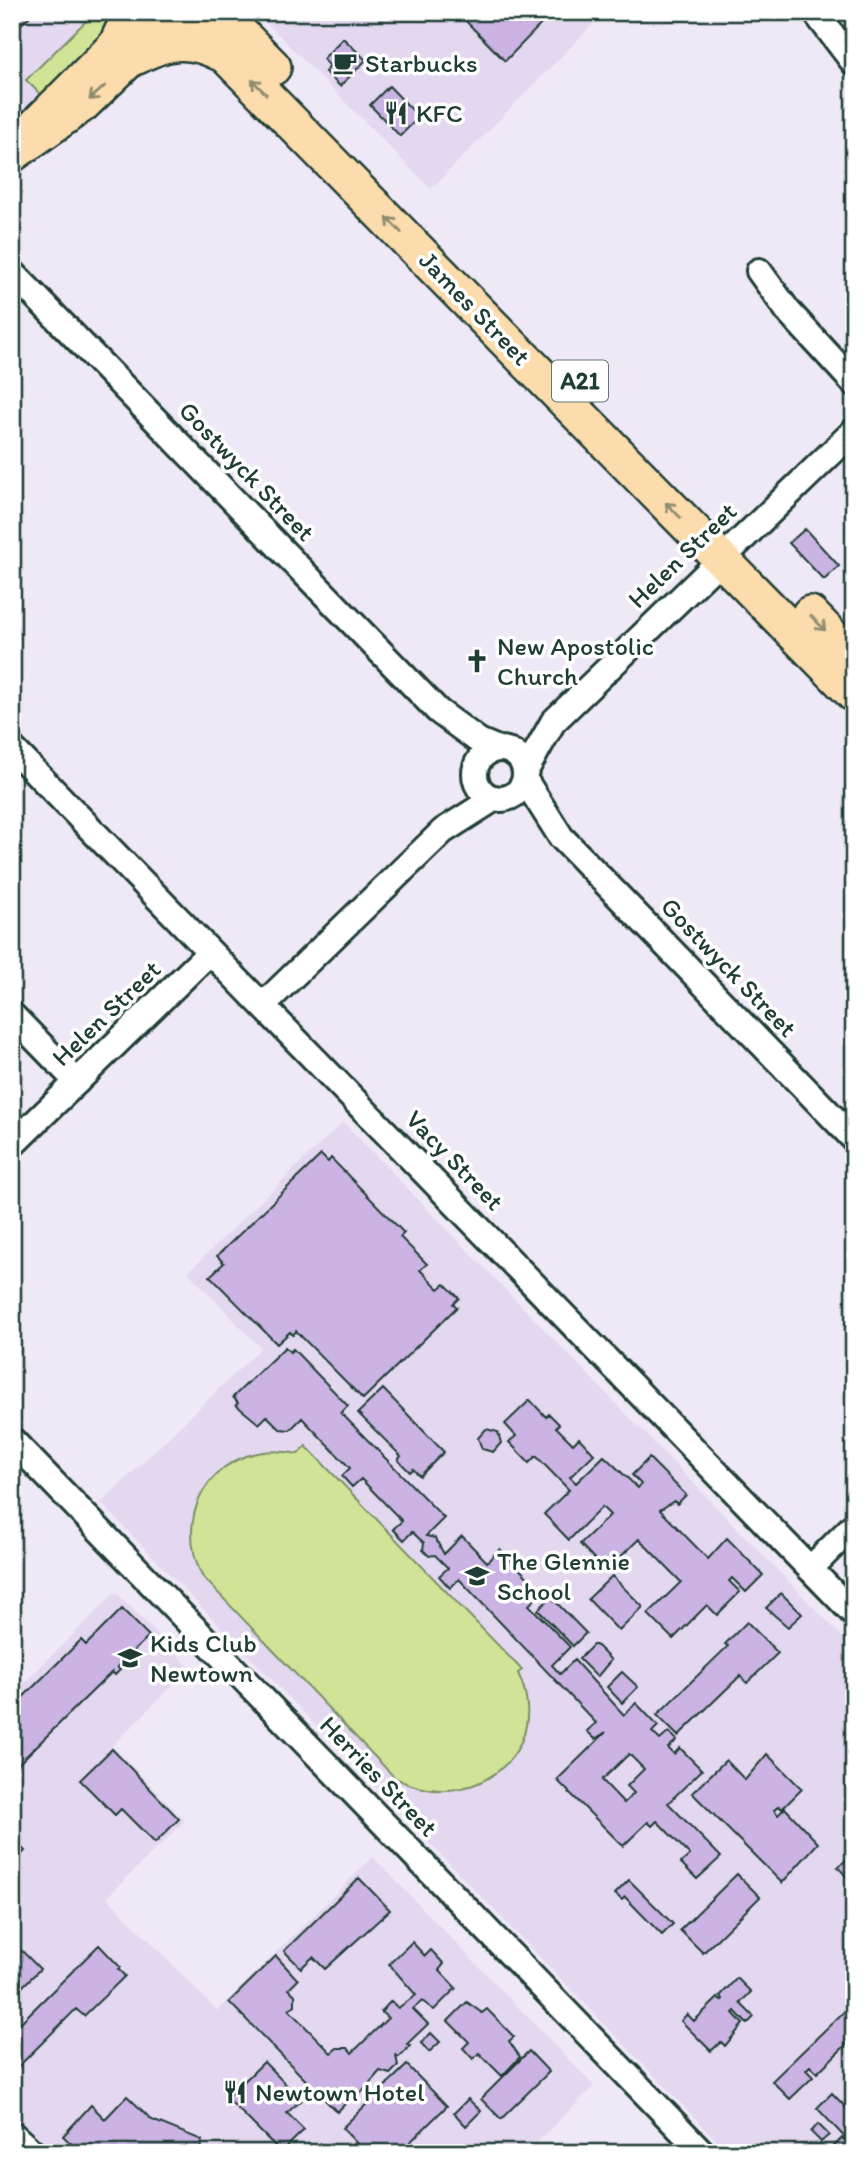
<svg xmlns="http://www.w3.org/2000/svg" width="866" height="2165" font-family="Itim,sans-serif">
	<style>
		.built { fill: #e4d8f1 }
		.green { fill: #d1e397; stroke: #789066; stroke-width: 2 }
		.building { fill: #cbb4e3; stroke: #1f3d34; stroke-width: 2; fill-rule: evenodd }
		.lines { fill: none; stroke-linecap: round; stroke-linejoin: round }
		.minor-casing { stroke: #1f3d34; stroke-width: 30 }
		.major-casing { stroke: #1f3d34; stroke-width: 35 }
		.highway-casing { stroke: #1f3d34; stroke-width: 40 }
		.minor { stroke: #fff; stroke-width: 24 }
		.major { stroke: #fcdcac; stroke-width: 30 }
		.highway { stroke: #fcdcac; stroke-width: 35 }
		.oneway { stroke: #8e8c70 }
		.labels { text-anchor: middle; stroke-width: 7; stroke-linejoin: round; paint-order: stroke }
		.shield { fill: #fff; stroke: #627771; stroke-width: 2 }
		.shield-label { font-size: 24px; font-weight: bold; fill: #1f3d34 }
		.poi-label { font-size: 26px; fill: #1f3d34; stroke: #fff; text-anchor: start }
		.street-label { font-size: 26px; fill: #1f3d34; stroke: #fff }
	</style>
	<rect width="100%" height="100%" fill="#efe8f7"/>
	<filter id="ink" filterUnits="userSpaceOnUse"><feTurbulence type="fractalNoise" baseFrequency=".0143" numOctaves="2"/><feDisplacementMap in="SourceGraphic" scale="14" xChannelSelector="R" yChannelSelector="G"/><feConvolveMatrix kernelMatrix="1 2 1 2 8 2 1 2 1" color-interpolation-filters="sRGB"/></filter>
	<g filter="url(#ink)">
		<path class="built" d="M12,12H116L96,41L28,108L12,92Z
			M256,12H605L431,189Z
			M343,1122L854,1649V2153H729L101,1503L261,1348L188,1272Z
			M116,1592L190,1668L112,1746L185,1821L107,1897L217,2011L373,1857L594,2086L526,2153H51L12,2113V1807L16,1803L12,1799V1695Z"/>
		<path class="green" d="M95,12H116L96,41L41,95L26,80Z
			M306,1446L522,1670L518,1673C556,1753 470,1818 395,1778L202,1576C169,1506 222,1437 298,1454Z"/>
		<path class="building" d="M12,12H26L29,17L18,27L14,23L12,25Z
			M457,12H553L505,61Z
			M343,38L366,60L340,86L325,72L330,66L323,59Z
			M389,86L419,117L400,136L370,105Z
			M805,529L839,566L824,580L789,543Z
			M321,1155L328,1162L331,1158L404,1233L400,1237L427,1264L420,1270L439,1289L445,1284L459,1298L453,1304L457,1307L363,1399L296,1331L293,1335L290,1332L277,1344L210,1276L224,1263L217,1256Z
			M285,1347L290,1352L293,1349L348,1406L341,1413L444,1518L426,1536L435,1538L444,1554L462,1536L487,1562L500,1549L542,1592L529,1605L570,1647L552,1665L560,1674L574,1660L624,1715L636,1703L658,1726L652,1732L660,1740L669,1732L677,1740L668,1748L674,1754L680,1748L702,1770L668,1803L721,1857L697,1879L681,1863L690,1855L657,1821L652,1826L648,1822L623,1846L557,1780L606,1732L595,1739L587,1731L596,1723L459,1579L450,1588L439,1576L448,1568L435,1555L429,1556L423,1550L424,1543L412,1532L404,1540L393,1529L402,1521L361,1479L352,1487L342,1476L350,1468L302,1418L290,1430L280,1429L267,1416L259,1424L236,1405L238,1403L233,1397ZM629,1754L644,1769L627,1786L634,1793L624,1803L602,1780Z
			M383,1389L444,1452L420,1476L413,1469L410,1472L398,1460L401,1456L358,1413Z
			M530,1400L546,1417L549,1414L559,1424L556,1427L573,1444L579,1438L594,1454L570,1477L576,1483L604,1456L638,1488L641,1484L632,1475L649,1458L686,1495L677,1504L674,1501L660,1510L708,1559L727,1538L763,1575L746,1592L732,1578L729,1581L740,1592L717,1615L707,1605L673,1639L648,1614L681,1582L639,1539L606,1571L580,1544L610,1515L602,1507L569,1540L544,1514L569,1490L536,1456L529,1463L509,1442L516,1436L505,1424Z
			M486,1429L498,1432L501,1443L493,1452L482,1449L478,1438Z
			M612,1576L643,1607L619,1631L588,1599Z
			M781,1593L802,1614L788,1627L766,1608Z
			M551,1597L586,1633L573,1646L538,1610Z
			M122,1609L149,1636L117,1667L120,1670L115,1675L112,1672L12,1770V1708L81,1640L86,1645Z
			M747,1622L778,1653L747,1683L740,1676L678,1736L657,1715L728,1646L725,1644Z
			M593,1645H596L611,1660L597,1677L579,1659Z
			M622,1672L638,1687L622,1703L607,1687Z
			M112,1749L179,1819L155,1843L121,1809L115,1815L80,1780Z
			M767,1754L802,1789L782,1809L779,1806L774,1810L778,1815L785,1808L818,1843L782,1883L692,1793L726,1760L745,1780Z
			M12,1838L25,1851L12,1864Z
			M854,1853V1885L838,1867Z
			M737,1874L760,1897L703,1953L680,1930Z
			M359,1878L390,1910L325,1969L313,1957L301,1968L284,1951Z
			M629,1880L673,1924L662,1935L625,1897L622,1900L615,1894Z
			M12,1941L40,1969L12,1997Z
			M412,1942L425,1956L431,1950L444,1964L439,1970L456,1988L434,2010L422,2001L413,2009L428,2024L407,2044L410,2046L399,2057L396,2055L398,2066L390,2074L380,2071L354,2101L351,2098L337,2112L229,2002L276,1956L298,1980L289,1989L295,1995V2005L289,2010L331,2053L337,2048H348L352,2053L388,2018L381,2012L391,2001L398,2008L416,1995L389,1964Z
			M99,1945L120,1967L118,1969L125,1976L84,2016L76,2009L15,2070L12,2031Z
			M737,1978L751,1992L740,2003L754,2017L747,2024L735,2011L733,2013L743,2024L725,2046L721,2042L711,2051L681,2021L687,2014L694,2021L718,1998L721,2001L723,1999L720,1996Z
			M467,2002L482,2013L487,2009L514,2037L509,2041L520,2057L502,2076L479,2053L473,2059L463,2048L469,2042L448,2021Z
			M854,2002V2024L849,2029L854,2037L817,2073L810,2066L806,2070L813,2077L790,2099L772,2081Z
			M431,2033L440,2042L429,2052L421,2043Z
			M529,2051L549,2072L501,2119L481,2099Z
			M264,2062L301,2100L287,2113L304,2130L281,2152L227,2098Z
			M407,2065L447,2106L399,2153H366L342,2128Z
			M832,2093L854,2116V2153H841L834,2146L842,2138L853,2146L817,2108Z
			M127,2096L152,2120L202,2140L199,2153H81L63,2136L91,2105L105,2119Z
			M468,2099L481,2111L466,2126L454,2113Z
			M818,2124L829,2135L821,2142L811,2132Z"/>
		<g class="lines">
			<g class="minor-casing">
				<path id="minor" d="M815,12L854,63
					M759,271L788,311L854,383
					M12,272L438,711L479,741L498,749
					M12,748L854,1614
					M475 774a25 25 0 1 1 50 0a25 25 0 1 1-50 0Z
					M525,772L553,722L854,431
					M525,780L561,837L854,1139
					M263,1005L443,831L495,798
					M12,1015L77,1082
					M12,1145L210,952
					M12,1440L703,2153
					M810,1569L854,1525
					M12,2134L33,2153"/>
			</g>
			<g class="major-casing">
				<path id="major" d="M29,129L135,23
					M12,157L84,106L182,12"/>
			</g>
			<g class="highway-casing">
				<path id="highway" d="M183,12L854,694
					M219,12L273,67
					M119,39L132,12
					M137,56C167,40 189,37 221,53
					M810,614L854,659"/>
			</g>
			<use href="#minor" class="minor"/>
			<use href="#major" class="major"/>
			<use href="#highway" class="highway"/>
		</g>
		<defs><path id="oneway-shaft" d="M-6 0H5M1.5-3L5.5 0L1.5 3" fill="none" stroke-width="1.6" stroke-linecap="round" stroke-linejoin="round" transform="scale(1.75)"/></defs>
		<g class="oneway">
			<use href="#oneway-shaft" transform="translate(259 87) rotate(-135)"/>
			<use href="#oneway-shaft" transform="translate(97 93) rotate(138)"/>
			<use href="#oneway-shaft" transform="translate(394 225) rotate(-134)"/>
			<use href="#oneway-shaft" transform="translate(673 510) rotate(-135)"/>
			<use href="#oneway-shaft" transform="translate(818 623) rotate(46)"/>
		</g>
	</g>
	<defs>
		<g id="cafe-bare" transform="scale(1.89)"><path d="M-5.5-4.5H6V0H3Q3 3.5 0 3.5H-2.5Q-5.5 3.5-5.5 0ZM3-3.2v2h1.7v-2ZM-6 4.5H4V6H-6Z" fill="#1f3d34" stroke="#fff" stroke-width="2.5" paint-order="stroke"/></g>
		<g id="restaurant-bare" transform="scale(1.89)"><path d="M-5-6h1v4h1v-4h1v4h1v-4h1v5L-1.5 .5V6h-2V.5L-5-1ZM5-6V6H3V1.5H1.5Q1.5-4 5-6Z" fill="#1f3d34" stroke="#fff" stroke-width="2.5" paint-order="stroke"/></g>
		<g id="church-bare" transform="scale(1.89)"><path d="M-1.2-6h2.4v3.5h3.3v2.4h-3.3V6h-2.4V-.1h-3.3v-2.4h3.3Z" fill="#1f3d34" stroke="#fff" stroke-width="2.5" paint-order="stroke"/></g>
		<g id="school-bare" transform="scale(1.89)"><path d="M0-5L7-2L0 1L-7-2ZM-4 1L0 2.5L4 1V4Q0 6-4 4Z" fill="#1f3d34" stroke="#fff" stroke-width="2.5" paint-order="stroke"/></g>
	</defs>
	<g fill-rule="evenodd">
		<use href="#cafe-bare" x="345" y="63"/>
		<use href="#restaurant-bare" x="396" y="113"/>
		<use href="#church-bare" x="477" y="661"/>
		<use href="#school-bare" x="477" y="1576"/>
		<use href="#school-bare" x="130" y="1658"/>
		<use href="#restaurant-bare" x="235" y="2092"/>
	</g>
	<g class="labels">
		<rect class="shield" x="552" y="360.5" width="56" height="41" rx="5"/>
		<g class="shield-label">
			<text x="580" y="389">A21</text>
		</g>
		<g class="poi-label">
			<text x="365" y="72">Starbucks</text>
			<text x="416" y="122">KFC</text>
			<text x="497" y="655">New Apostolic<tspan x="497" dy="30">Church</tspan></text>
			<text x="497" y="1570">The Glennie<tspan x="497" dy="30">School</tspan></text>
			<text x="150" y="1652">Kids Club<tspan x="150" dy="30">Newtown</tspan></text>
			<text x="255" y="2101">Newtown Hotel</text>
		</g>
		<g class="street-label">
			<text transform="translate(475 308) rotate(46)" y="9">James Street</text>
			<text transform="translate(247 471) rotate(46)" y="9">Gostwyck Street</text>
			<text transform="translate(682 555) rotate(-44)" y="9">Helen Street</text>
			<text transform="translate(729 967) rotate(46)" y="9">Gostwyck Street</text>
			<text transform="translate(106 1013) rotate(-44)" y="9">Helen Street</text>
			<text transform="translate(455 1160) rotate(46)" y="9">Vacy Street</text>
			<text transform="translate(379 1776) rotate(46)" y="9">Herries Street</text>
		</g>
	</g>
	<rect width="866" height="2165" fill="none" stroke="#fff" stroke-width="42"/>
	<rect x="21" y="21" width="824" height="2123" fill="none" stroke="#1f3d34" stroke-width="2.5" filter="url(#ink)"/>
</svg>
